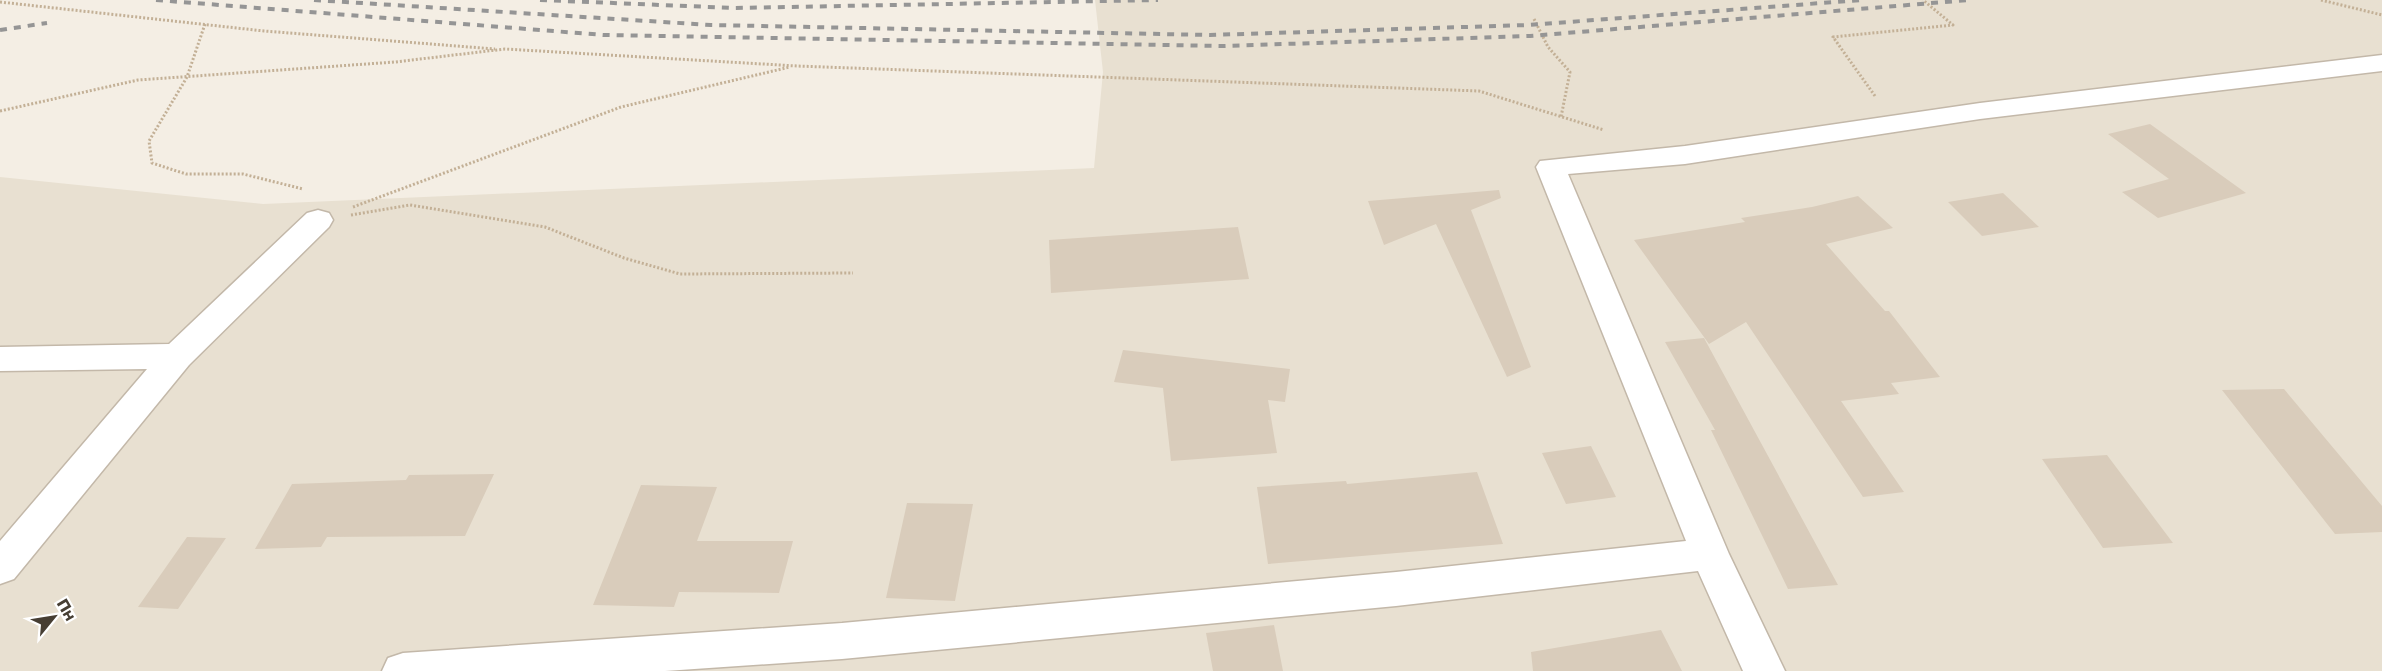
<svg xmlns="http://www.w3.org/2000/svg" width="2382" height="671" font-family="'Golos Text',sans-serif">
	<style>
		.residential { fill: #e8e0d1 }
		.building { fill: #d9ccbb }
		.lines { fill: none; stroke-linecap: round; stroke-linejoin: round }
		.street-casing { stroke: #c3b8a9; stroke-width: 3 }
		.path { stroke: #c3b096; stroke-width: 3; stroke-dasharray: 2 2; stroke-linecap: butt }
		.street { fill: #fff; fill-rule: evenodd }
		.rail { stroke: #959595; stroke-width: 4; stroke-dasharray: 7 7; stroke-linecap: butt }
	</style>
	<rect width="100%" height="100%" fill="#f4eee4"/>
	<path class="residential" d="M1095,0H2382V671H0V177L263,204L1094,168L1103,72Z"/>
	<path class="building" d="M2150,124L2246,193L2158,218L2122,192L2169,179L2108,134Z
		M1499,190L1501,198L1471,210L1531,367L1507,377L1436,224L1384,245L1368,201Z
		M2003,193L2039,227L1982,236L1948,202Z
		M1858,196L1893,228L1826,244L1885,311H1889L1940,377L1891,383L1899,394L1841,401L1904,492L1863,497L1746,322L1709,344L1634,240L1745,222L1741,218L1812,207Z
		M1238,227L1249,279L1051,293L1049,240Z
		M1704,338L1838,585L1788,589L1711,430H1715L1665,342Z
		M1123,350L1290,369L1285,402L1268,400L1277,453L1171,461L1163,388L1114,382Z
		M2284,389L2382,506V532L2335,534L2222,390Z
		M1591,446L1616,497L1566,504L1542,453Z
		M2107,455L2173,543L2103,548L2042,459Z
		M1477,472L1503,544L1268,564L1257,487L1346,481L1347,484Z
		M494,474L465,536L327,537L321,547L255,549L292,484L406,480L409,475Z
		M641,485L717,487L697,541H793L779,593L679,592L674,607L593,605Z
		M907,503L973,504L955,601L886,598Z
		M187,537L226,538L178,609L138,607Z
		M1274,625L1283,671H1213L1206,633Z
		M1661,630L1682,671H1533L1531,652Z"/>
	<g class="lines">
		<g class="street-casing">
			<path id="street" d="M2382,55V71L1980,119L1685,164L1568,174L1729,554L1785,671H1743L1698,571L1396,606L842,659L665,671H382L388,658L403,653L842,623L1396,572L1686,541L1536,167L1540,161L1685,146L1980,103Z
				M318,210L329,213L333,220L329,227L189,365L14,579L0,584V541L147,369L0,371V347L169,344L307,213Z"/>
		</g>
		<path class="path" d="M2321,0L2382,15
			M0,2L264,31L495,49
			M1534,19L1548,47L1570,72L1561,117
			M205,24L187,77L149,141L152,163L186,174H243L303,189
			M1875,96L1833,37L1953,25L1923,0
			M0,111L138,80L395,62L505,49L797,66L1479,91L1604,130
			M353,207L621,107L790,67
			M351,215L410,205L545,227L624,258L680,274L853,273"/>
		<use href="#street" class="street"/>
		<path class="rail" d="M156,0L604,35L1223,46L1530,36L1969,0
			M314,0L711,25L1210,35L1528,25L1862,0
			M540,0L735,8L1158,0
			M0,30L47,23"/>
	</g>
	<g transform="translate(54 617) rotate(60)" stroke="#ffffff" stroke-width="4.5" paint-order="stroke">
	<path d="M0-4.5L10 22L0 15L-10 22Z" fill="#463e33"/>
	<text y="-9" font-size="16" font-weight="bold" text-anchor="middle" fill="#463e33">Пн</text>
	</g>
</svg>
